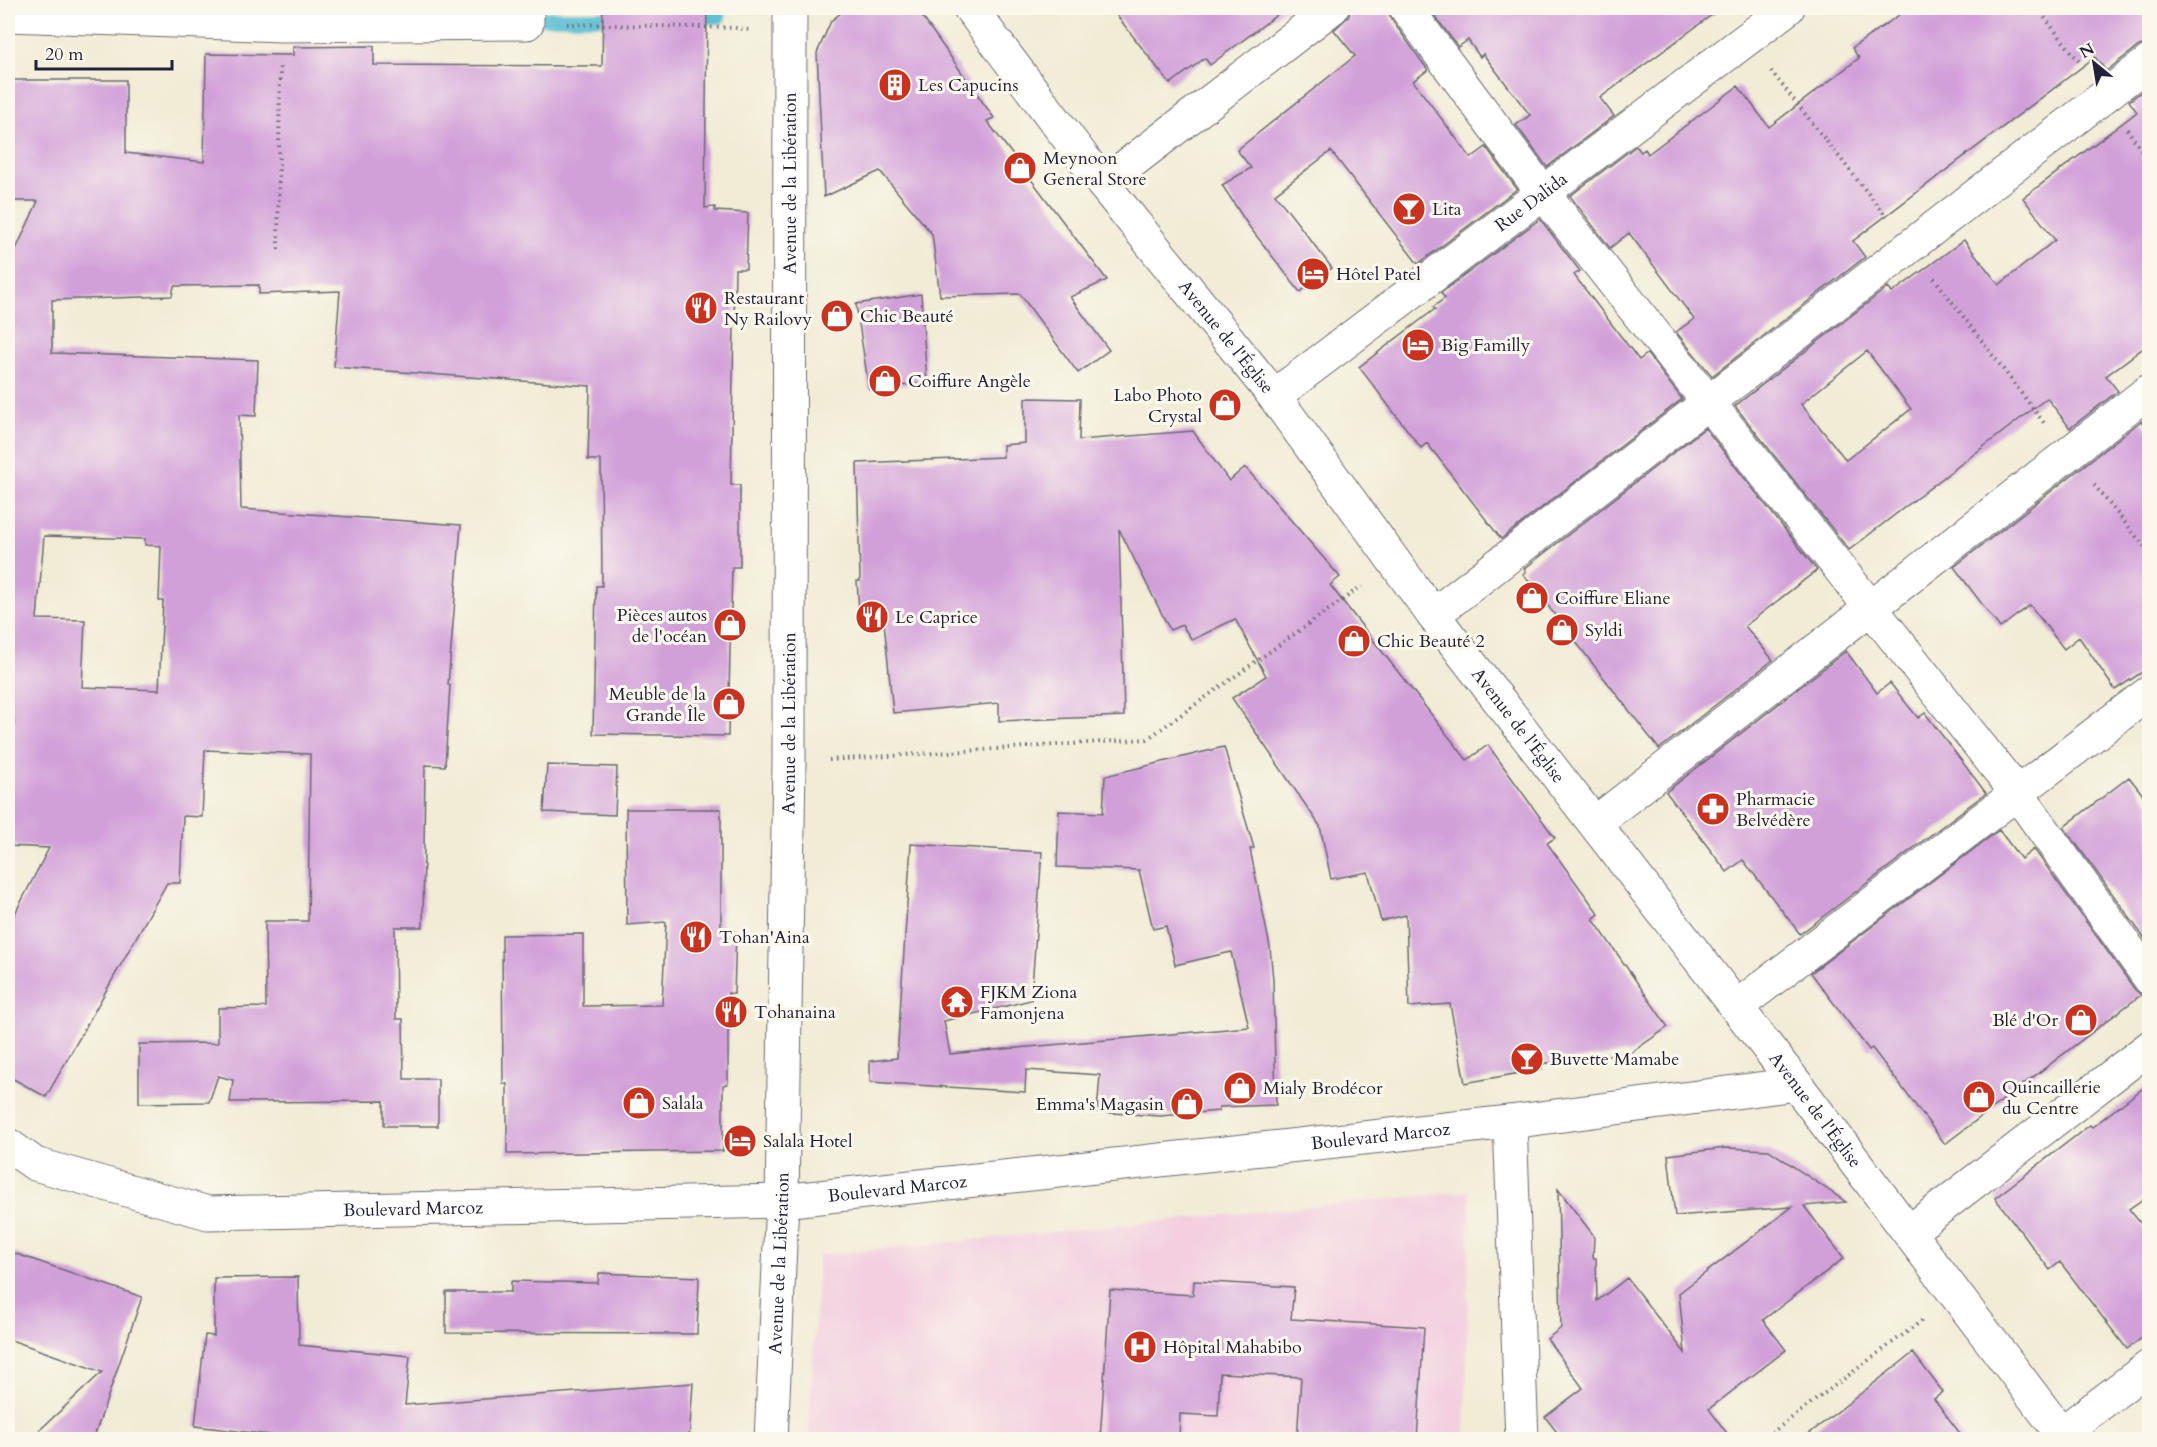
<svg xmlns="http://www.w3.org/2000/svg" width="2157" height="1447" font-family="Cardo,serif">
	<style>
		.built { fill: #f3cfe0 }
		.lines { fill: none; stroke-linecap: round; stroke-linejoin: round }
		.stream { stroke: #55bdd2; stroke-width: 14 }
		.building { fill: #d2a0d9; fill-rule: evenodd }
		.minor-casing { stroke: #6a6971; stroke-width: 35 }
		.major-casing { stroke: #6a6971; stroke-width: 35 }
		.path { stroke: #6a6971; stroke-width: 4; stroke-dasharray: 1.5 4.5; stroke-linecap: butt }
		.minor { stroke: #fff; stroke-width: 33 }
		.major { stroke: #fff; stroke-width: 33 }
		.labels { text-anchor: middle; stroke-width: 6; stroke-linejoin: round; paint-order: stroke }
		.poi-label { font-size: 18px; fill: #22223b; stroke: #fbf7ec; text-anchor: start }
		.street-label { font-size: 18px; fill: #22223b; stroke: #fbf7ec }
	</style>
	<rect width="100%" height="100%" fill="#fbf7ec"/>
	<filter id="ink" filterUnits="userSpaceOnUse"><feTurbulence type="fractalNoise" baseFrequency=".0167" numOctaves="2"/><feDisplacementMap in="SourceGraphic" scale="12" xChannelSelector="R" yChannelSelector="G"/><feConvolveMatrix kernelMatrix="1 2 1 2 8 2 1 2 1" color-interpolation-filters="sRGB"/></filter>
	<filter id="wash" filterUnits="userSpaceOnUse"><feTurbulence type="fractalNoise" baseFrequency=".008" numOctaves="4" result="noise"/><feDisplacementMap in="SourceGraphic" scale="24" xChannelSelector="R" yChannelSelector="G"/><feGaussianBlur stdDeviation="1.35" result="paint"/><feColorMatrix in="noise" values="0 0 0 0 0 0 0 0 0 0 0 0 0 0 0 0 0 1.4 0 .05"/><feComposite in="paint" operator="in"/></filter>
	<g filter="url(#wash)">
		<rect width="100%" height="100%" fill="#f1ecd5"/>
		<path class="built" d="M1470,1191L1465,1439L808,1440L819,1255Z"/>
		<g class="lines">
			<path class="stream" d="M688,17H719
				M533,18H621"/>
		</g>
		<g id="blocks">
			<path class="building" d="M603,8H707L705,208L715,207V211L748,213L746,269H735L731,485H740V567H732L728,736L593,734L596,586H602L601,460H588L590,386L334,367L340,291L259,294V285L174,286L172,296L52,300V353L258,360L256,416L239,415L241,509L461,525L448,685H450L445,766L425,765L423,927H395L396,1019H403L404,1079H438V1126H384V1101L230,1102L233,1080L218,1076L209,1102L139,1103V1044L218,1043V1008L266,1007L265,921H308L310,754L205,750L202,817L183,816L180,883H167L46,1097L8,1076V927L49,848L8,846V790H10L14,721L8,720V267L38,201H8V80H126V153L204,162L206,54L293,55V47L374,46V65L602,66ZM44,536L145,539V545L161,546L159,601H163L159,690L82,687L85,620L37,619Z
				M847,8H916L994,118L987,121L1107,280L1070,297L1109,350L1078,373L1020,294L940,296L932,234L880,171L824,197L817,53L831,21Z
				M1111,8H1286L1210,65L1205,58L1170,84Z
				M1350,8H1388L1391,19L1428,70L1413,81L1471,158L1486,147L1517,189L1418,264L1331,151L1275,194L1332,268L1300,292L1248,225L1222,185L1251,168L1237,150L1355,56L1334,30L1349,16Z
				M1429,8H1721L1600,98L1614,116L1547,167L1516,125L1530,115L1483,54L1480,57L1468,40L1458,47Z
				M1909,8H2150V43L2139,46L2106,71L2095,57L1853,241L1865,257L1712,376L1676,332L1694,319L1629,233L1610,248L1570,196L1636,146L1641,152L1645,149L1648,154L1738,86L1769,127L1859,58L1852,48Z
				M2150,85V343L2106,376L2118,391L2070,428L2047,398L1849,550L1735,406L1888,287L1892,293L1964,240L1999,285L2055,240L2023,198L2137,112L2129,101ZM1867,351L1911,409L1846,460L1801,404Z
				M1540,219L1580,271L1574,275L1639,360L1647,354L1682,399L1501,539L1427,443L1421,448L1359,367L1435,309L1433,307L1445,298L1441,293Z
				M921,294L927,383L869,389L856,304Z
				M1025,398L1080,399L1079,440L1193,431L1229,481L1245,467L1340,577L1330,585L1467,760L1488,745L1555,838L1547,843L1599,914L1593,919L1668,1027L1632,1052L1541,1064L1542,1069L1465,1083L1450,1004L1409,1007L1406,915L1381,921L1368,872L1331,879L1320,826L1232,698L1266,676L1235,619L1192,640L1182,625L1170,630L1119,529L1124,716L999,721V703L893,713L884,622L860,624L857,581H860L857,463L1003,457V445L1025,443Z
				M2141,421L2150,432V667L2115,690L2079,637L2064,649L2030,605L2000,628L1954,567Z
				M1705,428L1817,570L1745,626L1773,660L1659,749L1523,574L1526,572L1524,569Z
				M1846,651L1877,693L1890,683L1918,718L1925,713L1986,793L1800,934L1743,860L1727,872L1666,792Z
				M1224,747L1254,848L1250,849L1270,947L1273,980L1276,1105L1219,1107V1111L1160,1116L1097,1112L1100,1075L1026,1070L1025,1092L870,1082V1061L897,1058L911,844L1042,852L1031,1000L944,1021L950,1054L1249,1027L1231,952L1175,965L1166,926L1153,929L1139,870L1057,867L1059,811L1103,813L1105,776Z
				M547,765L617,767L615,815L544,812Z
				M2129,777L2150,804V946L2064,827Z
				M626,809H721V932H736L734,994L728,993V1084L723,1085V1151L507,1154V1084H503L502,935L583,934V1006L662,1005L666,922L627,925Z
				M1999,830L2021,859L2034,849L2135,990L2141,995L1945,1144L1872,1048L1869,1050L1811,973Z
				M2150,1083V1194L2129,1209L2150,1235V1332L2127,1349L2060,1262L2050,1270L1995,1198L2090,1125L2092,1127Z
				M1726,1148L1769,1150L1846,1202L1804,1206L1844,1258L1763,1320L1786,1350L1709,1409L1732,1440H1563L1545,1417L1583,1388L1547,1339L1561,1328L1558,1189L1594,1236L1593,1258H1596L1597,1301L1627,1278L1685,1353L1679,1293L1792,1207L1675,1216L1668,1155Z
				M8,1251L142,1297L93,1440H29L102,1372L8,1339Z
				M599,1273L699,1277L697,1334L446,1333V1292H511V1281L598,1283Z
				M298,1277L299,1345L410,1356L405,1405L693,1383L689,1440H313L195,1426L205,1335L214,1336V1278Z
				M1194,1281L1294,1287L1291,1319L1424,1327L1417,1440H1297L1301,1377L1220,1373L1218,1416L1180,1414L1179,1440H1100L1110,1290L1193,1295Z
				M1913,1353L1943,1392L1934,1399L1965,1440H1801Z"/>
		</g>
	</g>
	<g filter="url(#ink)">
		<use href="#blocks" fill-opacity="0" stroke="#6a6971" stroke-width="1.5"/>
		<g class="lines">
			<g class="minor-casing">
				<g id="minor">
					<path id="s1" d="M970,8L1103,184L1274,396L1433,615L1796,1084L2054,1424L2068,1440"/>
					<path d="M1406,8L1543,193L2017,793L2150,979"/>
					<path d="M8,15L281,25L527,23V8"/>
					<path d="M1103,184L1332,8"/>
					<path id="s2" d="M1274,396L1788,8"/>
					<path d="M1433,615L2150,61"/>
					<path d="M1595,823L2150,390"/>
					<path d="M1736,1007L2150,692"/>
					<path d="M1510,1122L1522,1440"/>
					<path id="s3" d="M8,1145L35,1164L208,1213L782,1201L1510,1122L1796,1084"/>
					<path d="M1909,1232L2150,1047"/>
					<path d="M2063,1432L2150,1366"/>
				</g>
			</g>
			<g class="major-casing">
				<g id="major">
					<path id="s4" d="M771,1440L782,1201L789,762L790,8"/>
				</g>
			</g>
			<path class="path" d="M2037,8L2081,64
				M567,24L738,28L749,30
				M1771,71L1886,216
				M2127,129L2150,163
				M278,249L280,65
				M1934,278L2044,423
				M2094,485L2150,553
				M829,760L1147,739L1362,586
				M1762,1440L1924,1319"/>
			<use href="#minor" class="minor"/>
			<use href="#major" class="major"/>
		</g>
	</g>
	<defs>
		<g id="building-disc" transform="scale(1.725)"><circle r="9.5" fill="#c8321e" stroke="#fbf7ec"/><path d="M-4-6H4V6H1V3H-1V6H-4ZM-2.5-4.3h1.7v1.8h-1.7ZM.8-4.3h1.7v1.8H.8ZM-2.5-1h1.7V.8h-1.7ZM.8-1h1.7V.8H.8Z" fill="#fff"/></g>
		<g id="shop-disc" transform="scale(1.725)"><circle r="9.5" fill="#c8321e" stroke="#fbf7ec"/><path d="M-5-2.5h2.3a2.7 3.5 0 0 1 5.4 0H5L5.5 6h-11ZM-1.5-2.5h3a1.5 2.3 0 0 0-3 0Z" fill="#fff"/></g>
		<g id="bar-disc" transform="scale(1.725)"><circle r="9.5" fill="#c8321e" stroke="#fbf7ec"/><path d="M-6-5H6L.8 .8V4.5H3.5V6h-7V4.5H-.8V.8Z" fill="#fff"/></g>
		<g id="hotel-disc" transform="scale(1.725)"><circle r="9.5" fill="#c8321e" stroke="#fbf7ec"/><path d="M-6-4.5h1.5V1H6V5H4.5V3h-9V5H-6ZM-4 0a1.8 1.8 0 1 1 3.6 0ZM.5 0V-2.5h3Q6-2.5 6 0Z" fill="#fff"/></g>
		<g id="restaurant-disc" transform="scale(1.725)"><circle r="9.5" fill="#c8321e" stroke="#fbf7ec"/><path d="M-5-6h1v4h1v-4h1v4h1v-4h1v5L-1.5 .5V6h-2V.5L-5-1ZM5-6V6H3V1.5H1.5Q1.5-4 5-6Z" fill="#fff"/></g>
		<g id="pharmacy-disc" transform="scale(1.725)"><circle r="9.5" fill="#c8321e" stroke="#fbf7ec"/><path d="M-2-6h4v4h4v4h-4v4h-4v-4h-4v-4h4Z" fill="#fff"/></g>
		<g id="temple-disc" transform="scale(1.725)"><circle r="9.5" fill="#c8321e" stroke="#fbf7ec"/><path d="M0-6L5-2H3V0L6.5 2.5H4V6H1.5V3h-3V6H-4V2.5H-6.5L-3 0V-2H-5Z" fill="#fff"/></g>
		<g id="hospital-disc" transform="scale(1.725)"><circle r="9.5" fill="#c8321e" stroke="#fbf7ec"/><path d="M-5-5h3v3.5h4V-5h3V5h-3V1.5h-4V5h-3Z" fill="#fff"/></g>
	</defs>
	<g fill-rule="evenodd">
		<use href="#building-disc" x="895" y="85"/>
		<use href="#shop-disc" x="1020" y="168"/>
		<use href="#bar-disc" x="1409" y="209"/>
		<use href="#hotel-disc" x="1313" y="274"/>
		<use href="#restaurant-disc" x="701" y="308"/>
		<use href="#shop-disc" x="837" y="316"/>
		<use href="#hotel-disc" x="1418" y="345"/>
		<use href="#shop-disc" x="885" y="381"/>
		<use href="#shop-disc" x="1225" y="405"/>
		<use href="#shop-disc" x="1532" y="598"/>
		<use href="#restaurant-disc" x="872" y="617"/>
		<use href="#shop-disc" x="730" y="625"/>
		<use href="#shop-disc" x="1562" y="630"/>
		<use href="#shop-disc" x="1354" y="641"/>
		<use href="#shop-disc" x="729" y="704"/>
		<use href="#pharmacy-disc" x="1713" y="809"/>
		<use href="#restaurant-disc" x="696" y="937"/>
		<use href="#temple-disc" x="957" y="1002"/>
		<use href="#restaurant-disc" x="731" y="1012"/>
		<use href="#shop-disc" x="2081" y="1020"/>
		<use href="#bar-disc" x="1527" y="1059"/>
		<use href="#shop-disc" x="1240" y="1088"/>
		<use href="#shop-disc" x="1979" y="1097"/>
		<use href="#shop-disc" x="639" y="1103"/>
		<use href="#shop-disc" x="1187" y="1104"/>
		<use href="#hotel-disc" x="740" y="1141"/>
		<use href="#hospital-disc" x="1140" y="1347"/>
	</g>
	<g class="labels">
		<g class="poi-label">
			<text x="918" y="91">Les Capucins</text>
			<text x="1043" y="164">Meynoon<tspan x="1043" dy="21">General Store</tspan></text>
			<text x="1432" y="215">Lita</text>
			<text x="1336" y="280">Hôtel Patel</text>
			<text x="724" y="304">Restaurant<tspan x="724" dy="21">Ny Railovy</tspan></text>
			<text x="860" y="322">Chic Beauté</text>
			<text x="1441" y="351">Big Familly</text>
			<text x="908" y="387">Coiffure Angèle</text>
			<text x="1202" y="401" text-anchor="end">Labo Photo<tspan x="1202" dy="21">Crystal</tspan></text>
			<text x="1555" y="604">Coiffure Eliane</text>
			<text x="707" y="621" text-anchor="end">Pièces autos<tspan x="707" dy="21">de l'océan</tspan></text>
			<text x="895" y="623">Le Caprice</text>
			<text x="1585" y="636">Syldi</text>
			<text x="1377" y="647">Chic Beauté 2</text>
			<text x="706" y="700" text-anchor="end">Meuble de la<tspan x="706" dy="21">Grande Île</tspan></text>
			<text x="1736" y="805">Pharmacie<tspan x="1736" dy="21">Belvédère</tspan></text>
			<text x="719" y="943">Tohan'Aina</text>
			<text x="980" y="998">FJKM Ziona<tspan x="980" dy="21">Famonjena</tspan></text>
			<text x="754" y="1018">Tohanaina</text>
			<text x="2058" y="1026" text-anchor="end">Blé d'Or</text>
			<text x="1550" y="1065">Buvette Mamabe</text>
			<text x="2002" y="1093">Quincaillerie<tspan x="2002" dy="21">du Centre</tspan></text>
			<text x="1263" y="1094">Mialy Brodécor</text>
			<text x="662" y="1109">Salala</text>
			<text x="1164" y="1110" text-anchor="end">Emma's Magasin</text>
			<text x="763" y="1147">Salala Hotel</text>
			<text x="1163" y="1353">Hôpital Mahabibo</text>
		</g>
		<g class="street-label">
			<text dy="6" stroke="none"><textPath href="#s4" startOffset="1257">Avenue de la Libération</textPath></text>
			<text dy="6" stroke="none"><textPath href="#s2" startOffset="322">Rue Dalida</textPath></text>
			<text dy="6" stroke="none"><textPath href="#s1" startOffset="417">Avenue de l'Église</textPath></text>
			<text dy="6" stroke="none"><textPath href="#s4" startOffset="717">Avenue de la Libération</textPath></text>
			<text dy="6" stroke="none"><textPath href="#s1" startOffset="903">Avenue de l'Église</textPath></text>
			<text dy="6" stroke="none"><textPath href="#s1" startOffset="1389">Avenue de l'Église</textPath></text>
			<text dy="6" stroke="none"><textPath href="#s3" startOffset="1389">Boulevard Marcoz</textPath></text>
			<text dy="6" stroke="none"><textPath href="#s3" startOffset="903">Boulevard Marcoz</textPath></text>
			<text dy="6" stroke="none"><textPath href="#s3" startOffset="418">Boulevard Marcoz</textPath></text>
			<text dy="6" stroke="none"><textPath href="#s4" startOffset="177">Avenue de la Libération</textPath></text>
		</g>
	</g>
	<rect width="2157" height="1447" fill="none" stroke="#fbf7ec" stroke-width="30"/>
	<g transform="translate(2094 63) rotate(330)" stroke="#fbf7ec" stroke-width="4.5" paint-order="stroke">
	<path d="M0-4.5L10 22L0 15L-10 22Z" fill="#22223b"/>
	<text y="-9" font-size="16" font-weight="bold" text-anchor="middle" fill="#22223b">N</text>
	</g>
	<path d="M36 60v9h136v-9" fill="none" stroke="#22223b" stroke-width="3"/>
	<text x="45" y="60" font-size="18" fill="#22223b" stroke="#fbf7ec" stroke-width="4.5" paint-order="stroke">20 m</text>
</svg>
